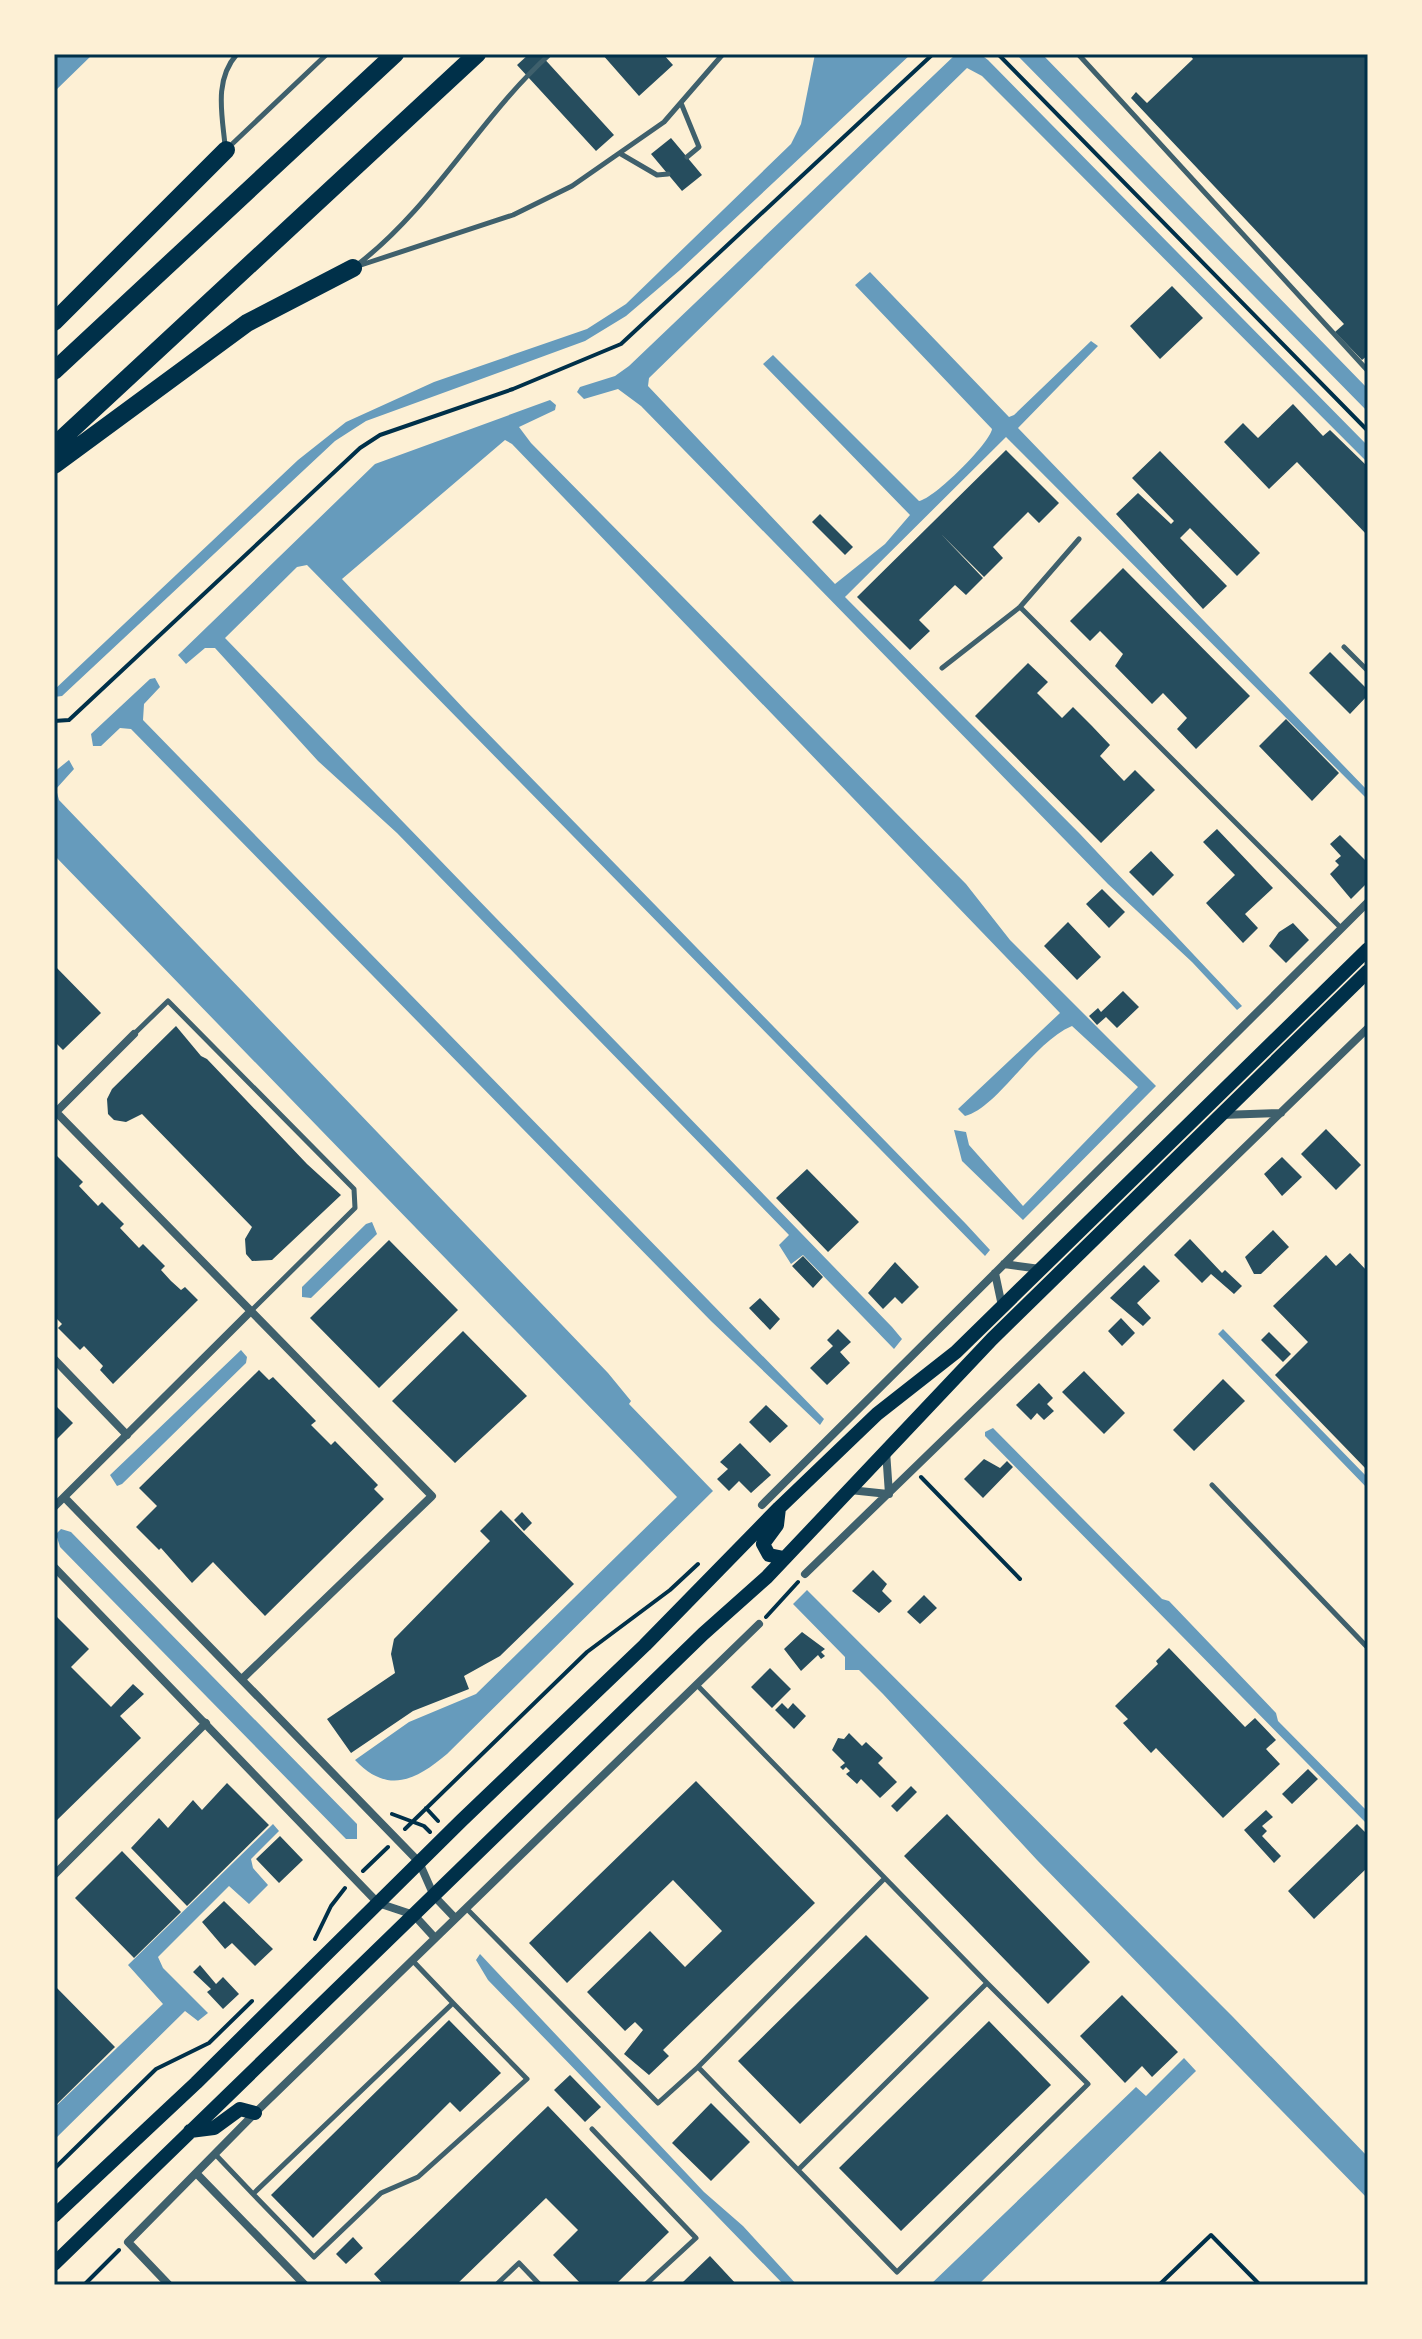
<svg xmlns="http://www.w3.org/2000/svg" width="1422" height="2339" font-family="'Fira Sans',sans-serif">
	<style>
		.water { fill: #669bbc }
		.building { fill: #264d5e }
		.lines { fill: none; stroke-linecap: round; stroke-linejoin: round }
		.path { stroke: #003049; stroke-width: 4 }
		.service { stroke: #3f606c; stroke-width: 5 }
		.minor { stroke: #3f606c; stroke-width: 8 }
		.secondary { stroke: #003049; stroke-width: 14 }
		.motorway { stroke: #003049; stroke-width: 18 }
		.neatline { fill: none; stroke: #003049; stroke-width: 3 }
	</style>
	<rect width="100%" height="100%" fill="#fdf0d5"/>
	<path class="water" d="M54,54H93L54,92Z
		M815,54H911L680,270L626,316L585,341L366,421L335,441L62,696L54,697V690L298,460L346,422L434,382L587,329L626,304L791,144L801,124Z
		M956,54H980L988,60L1368,446V463L982,76L967,68L649,378L648,386L835,584L885,544L910,515L763,364L773,355L919,501C934,499 990,443 992,429L855,285L870,272L1009,417L1014,415L1091,341L1098,346L1018,428L1368,791V800L1006,437L845,597L1080,834L1242,1006L1237,1010L1192,962L1108,884L641,406L618,389L584,399L577,392L580,387L615,376L629,366Z
		M1016,54H1042L1368,389V412Z
		M550,400L556,405L555,410L519,427L531,443L966,884L1010,940L1156,1086L1023,1220L962,1161L954,1130L966,1132L969,1145L1023,1206L1138,1087L1072,1026C1033,1042 998,1108 965,1116L958,1109L1060,1013L512,444L505,440L342,579L466,711L966,1224L990,1250L985,1256L307,565L297,567L225,638L892,1327L902,1339L894,1349L803,1255L791,1264L779,1245L789,1235L397,833L318,761L215,648H205L186,664L178,655L375,464Z
		M155,678L160,687L144,704L143,720L824,1419L820,1425L711,1321L131,729L120,728L101,746H93L91,734L150,679Z
		M69,760L74,769L56,789L59,800L608,1373L631,1401L629,1404L713,1491L447,1754C416,1780 388,1795 355,1760L409,1722L476,1694L677,1497L54,855V772Z
		M372,1222L377,1234L311,1298L302,1297V1287L366,1224Z
		M1223,1329L1368,1478V1489L1218,1334Z
		M241,1350L247,1357L246,1363L122,1484L117,1486L110,1475Z
		M993,1428L1162,1599L1169,1601L1276,1713L1278,1721L1368,1812V1825L985,1436V1432Z
		M61,1529L71,1532L357,1824V1839H346L60,1547L56,1534Z
		M807,1590L1233,2017L1368,2157V2199L1037,1860L883,1694L859,1670H845V1657L793,1604Z
		M273,1824L279,1831L251,1859L253,1868L268,1885L249,1904L229,1886L158,1957L163,1968L208,2013L198,2021L185,2011L54,2140V2108L163,2004L128,1965Z
		M480,1954L704,2192L743,2226L797,2285H784L488,1980L476,1960Z
		M1184,2058L1196,2071L978,2285H930L1136,2087L1146,2096Z"/>
	<path class="building" d="M529,54H540L614,135L596,151L517,65Z
		M602,54H663L673,65L639,96Z
		M1189,54H1368V355L1362,360L1335,332L1344,324L1131,98L1136,92L1147,103L1193,59Z
		M671,138L702,175L682,191L651,154Z
		M1172,286L1203,318L1160,359L1130,326Z
		M1293,404L1323,436L1330,430L1368,467V536L1297,462L1269,489L1224,442L1243,423L1258,438Z
		M1006,450L1059,503L1039,523L1028,512L993,547L1003,558L984,577L941,534L983,578L966,595L955,585L919,620L930,631L910,650L857,597Z
		M1160,451L1260,553L1237,576L1190,528L1180,538L1227,586L1203,609L1116,514L1138,493L1171,524L1174,521L1132,478Z
		M820,514L853,547L845,555L812,522Z
		M1123,568L1250,696L1196,749L1177,729L1187,718L1163,693L1152,704L1115,666L1123,654L1100,631L1090,641L1070,621Z
		M1330,652L1368,690V695L1350,714L1309,673Z
		M1028,663L1048,682L1037,693L1062,718L1073,707L1092,726L1110,745L1100,756L1124,781L1135,770L1155,790L1101,843L975,716Z
		M1286,719L1339,773L1312,801L1259,746Z
		M1217,829L1273,888L1245,914L1258,928L1243,943L1206,903L1235,875L1203,842Z
		M1340,835L1368,863V882L1351,899L1330,874L1339,865L1335,861L1341,856L1330,844Z
		M1151,851L1174,875L1153,896L1129,872Z
		M1102,889L1125,912L1109,928L1086,904Z
		M1068,922L1101,957L1077,980L1044,946Z
		M1293,923L1309,940L1286,963L1269,946L1279,932Z
		M54,965L101,1013L63,1050L54,1041Z
		M1123,991L1139,1007L1117,1028L1106,1017L1097,1025L1089,1016L1098,1008L1101,1012Z
		M176,1026L201,1056L207,1059L307,1164L341,1195L272,1260L252,1261L246,1254L245,1239L252,1227L142,1114L126,1122L114,1120L108,1114L107,1099L112,1089Z
		M1326,1129L1361,1165L1336,1190L1301,1154Z
		M54,1153L83,1182L79,1186L98,1206L102,1202L124,1224L120,1228L139,1248L143,1244L165,1266L161,1270L171,1281L181,1290L185,1287L198,1300L113,1384L100,1370L103,1366L84,1346L80,1350L58,1328L62,1324L54,1316Z
		M1282,1157L1302,1177L1282,1196L1264,1174Z
		M807,1169L859,1222L828,1252L776,1198Z
		M1273,1230L1289,1247L1261,1274H1254L1245,1257Z
		M1190,1239L1222,1273L1225,1270L1242,1286L1234,1294L1211,1274L1202,1283L1174,1255Z
		M389,1240L458,1310L379,1388L310,1318Z
		M1350,1253L1368,1272V1471L1275,1375L1308,1342L1273,1306L1326,1255L1336,1266Z
		M803,1256L823,1277L813,1288L792,1266Z
		M895,1262L919,1287L902,1304L895,1297L883,1309L868,1293Z
		M1144,1265L1160,1281L1137,1303L1151,1318L1143,1326L1110,1298Z
		M760,1298L780,1319L770,1330L749,1308Z
		M1121,1318L1135,1333L1122,1346L1108,1331Z
		M838,1329L851,1342L840,1352L850,1363L827,1385L810,1368L833,1346L827,1340Z
		M463,1331L527,1396L455,1463L392,1401Z
		M1269,1332L1291,1354L1283,1362L1261,1340Z
		M259,1370L269,1380L273,1377L316,1421L311,1425L331,1445L335,1441L378,1485L374,1489L384,1499L265,1616L213,1562L192,1583L161,1548L159,1550L136,1527L157,1506L139,1488Z
		M1084,1371L1125,1413L1104,1434L1062,1392Z
		M1223,1379L1245,1401L1194,1451L1173,1430Z
		M1039,1383L1053,1398L1047,1404L1054,1411L1044,1420L1037,1413L1031,1420L1016,1405Z
		M54,1404L73,1423L54,1442Z
		M766,1405L788,1426L770,1443L749,1422Z
		M740,1443L771,1475L751,1493L739,1481L729,1491L717,1479L728,1469L720,1462Z
		M984,1459L1000,1468L1007,1461L1013,1467L983,1498L964,1479Z
		M501,1510L574,1584L500,1656L464,1676L469,1689L413,1711L351,1753L327,1719L395,1673L391,1654L394,1639L490,1541L480,1531Z
		M522,1512L532,1523L524,1531L514,1520Z
		M873,1570L887,1584L882,1591L892,1601L879,1613L852,1591Z
		M924,1595L937,1608L920,1624L907,1612Z
		M54,1614L89,1649L71,1667L111,1707L133,1684L144,1694L120,1716L141,1738L54,1823Z
		M802,1632L825,1649L821,1652L825,1656L821,1659L818,1655L801,1671L784,1649Z
		M1169,1648L1245,1727L1255,1718L1276,1740L1266,1749L1280,1764L1223,1818L1156,1748L1151,1753L1123,1723L1128,1719L1115,1706L1158,1664L1156,1661Z
		M770,1668L791,1689L772,1708L751,1687Z
		M782,1703L788,1709L793,1703L806,1716L794,1729L775,1710Z
		M849,1733L862,1746L866,1742L883,1758L878,1763L897,1782L880,1798L861,1779L857,1784L846,1774L850,1771L846,1767L843,1770L840,1767L845,1763L832,1750L838,1738L844,1739Z
		M1308,1769L1318,1779L1292,1804L1282,1794Z
		M696,1781L815,1903L663,2050L669,2056L649,2075L624,2054L643,2030L635,2022L625,2031L587,1992L650,1931L685,1967L722,1931L673,1880L567,1983L529,1943Z
		M227,1783L269,1825L187,1906L131,1848L159,1818L168,1828L193,1800L202,1810Z
		M911,1786L917,1792L897,1812L891,1806Z
		M1266,1810L1273,1817L1262,1826L1267,1831L1262,1836L1281,1856L1274,1863L1244,1830Z
		M947,1814L1090,1962L1048,2004L904,1856Z
		M1357,1824L1368,1835V1867L1314,1919L1288,1891Z
		M280,1836L303,1860L279,1883L256,1859Z
		M122,1851L181,1912L134,1958L75,1898Z
		M224,1901L273,1949L255,1966L232,1943L225,1949L202,1922Z
		M866,1935L929,1998L800,2124L738,2061Z
		M200,1965L216,1984L223,1977L239,1994L223,2009L207,1992L211,1989L193,1972Z
		M54,1985L115,2047L54,2107Z
		M1122,1995L1178,2052L1152,2077L1142,2066L1125,2083L1080,2036Z
		M449,2020L501,2073L460,2112L450,2102L313,2238L271,2195Z
		M989,2021L1051,2085L901,2231L839,2168Z
		M570,2075L601,2107L585,2122L554,2090Z
		M711,2103L750,2142L711,2181L672,2143Z
		M548,2106L669,2232L615,2285H582L553,2255L578,2230L546,2198L456,2285H384L374,2274Z
		M353,2237L363,2248L346,2264L336,2254Z
		M710,2256L737,2285H680L684,2281Z"/>
	<g class="lines">
		<path class="path" d="M998,54L1368,431
			M54,721L69,720L360,448L380,435L513,389L621,344L933,54
			M921,1477L1020,1579
			M766,1617L798,1582
			M426,1808L438,1821
			M392,1814L424,1826L430,1832
			M405,1829L587,1652L670,1590L698,1564
			M363,1871L388,1847
			M315,1939L331,1906L345,1888
			M54,2169L156,2069L209,2043L252,2001
			M84,2285L119,2250
			M1159,2285L1211,2235L1260,2285"/>
		<path class="service" d="M1078,54L1368,371
			M681,103L699,147L687,157
			M225,145C222,114 214,80 237,54
			M229,147L327,54
			M621,154L657,175L668,174
			M357,265C434,206 479,118 550,54
			M358,266L513,215L572,186L664,122L723,54
			M1020,607L1341,928
			M1344,647L1368,671
			M942,668L1020,607L1079,539
			M134,1034L168,1001L354,1189L355,1208L250,1312
			M1212,1485L1368,1648
			M696,1684L987,1983L798,2170L698,2067L884,1879
			M466,1908L658,2103L698,2067
			M592,2129L696,2238L645,2285
			M215,2154L253,2194L453,2003L412,1960
			M798,2170L897,2272L1088,2084L987,1983
			M253,2194L314,2257L381,2193L418,2177L527,2079L453,2003
			M496,2285L519,2263L540,2285"/>
		<path class="minor" d="M56,1112L432,1496L242,1679
			M55,1113L134,1034
			M1221,1115L1281,1113
			M1004,1264L1040,1269
			M995,1273L1002,1306
			M54,1359L127,1435
			M886,1451L889,1494
			M850,1490L888,1494
			M64,1497L419,1862L434,1896L455,1918
			M762,1505L1368,902
			M54,1507L249,1313
			M54,1567L378,1903L414,1915L435,1938
			M805,1574L1368,1028
			M54,1875L206,1723
			M198,2175L305,2285
			M169,2285L128,2242L255,2113L759,1624"/>
		<path class="secondary" d="M779,1508L777,1525L763,1544L769,1555L784,1558
			M190,2131L214,2128L240,2109L255,2113
			M54,2216L196,2083L461,1821L645,1645L779,1508L877,1414L956,1352L1368,949
			M54,2264L703,1634L767,1577L992,1339L1368,971"/>
		<path class="motorway" d="M54,322L226,150
			M54,371L395,54
			M54,446L477,54
			M54,465L247,323L353,268"/>
	</g>
	<rect width="1422" height="2339" fill="none" stroke="#fdf0d5" stroke-width="112"/>
	<rect x="56" y="56" width="1310" height="2227" class="neatline"/>
</svg>
